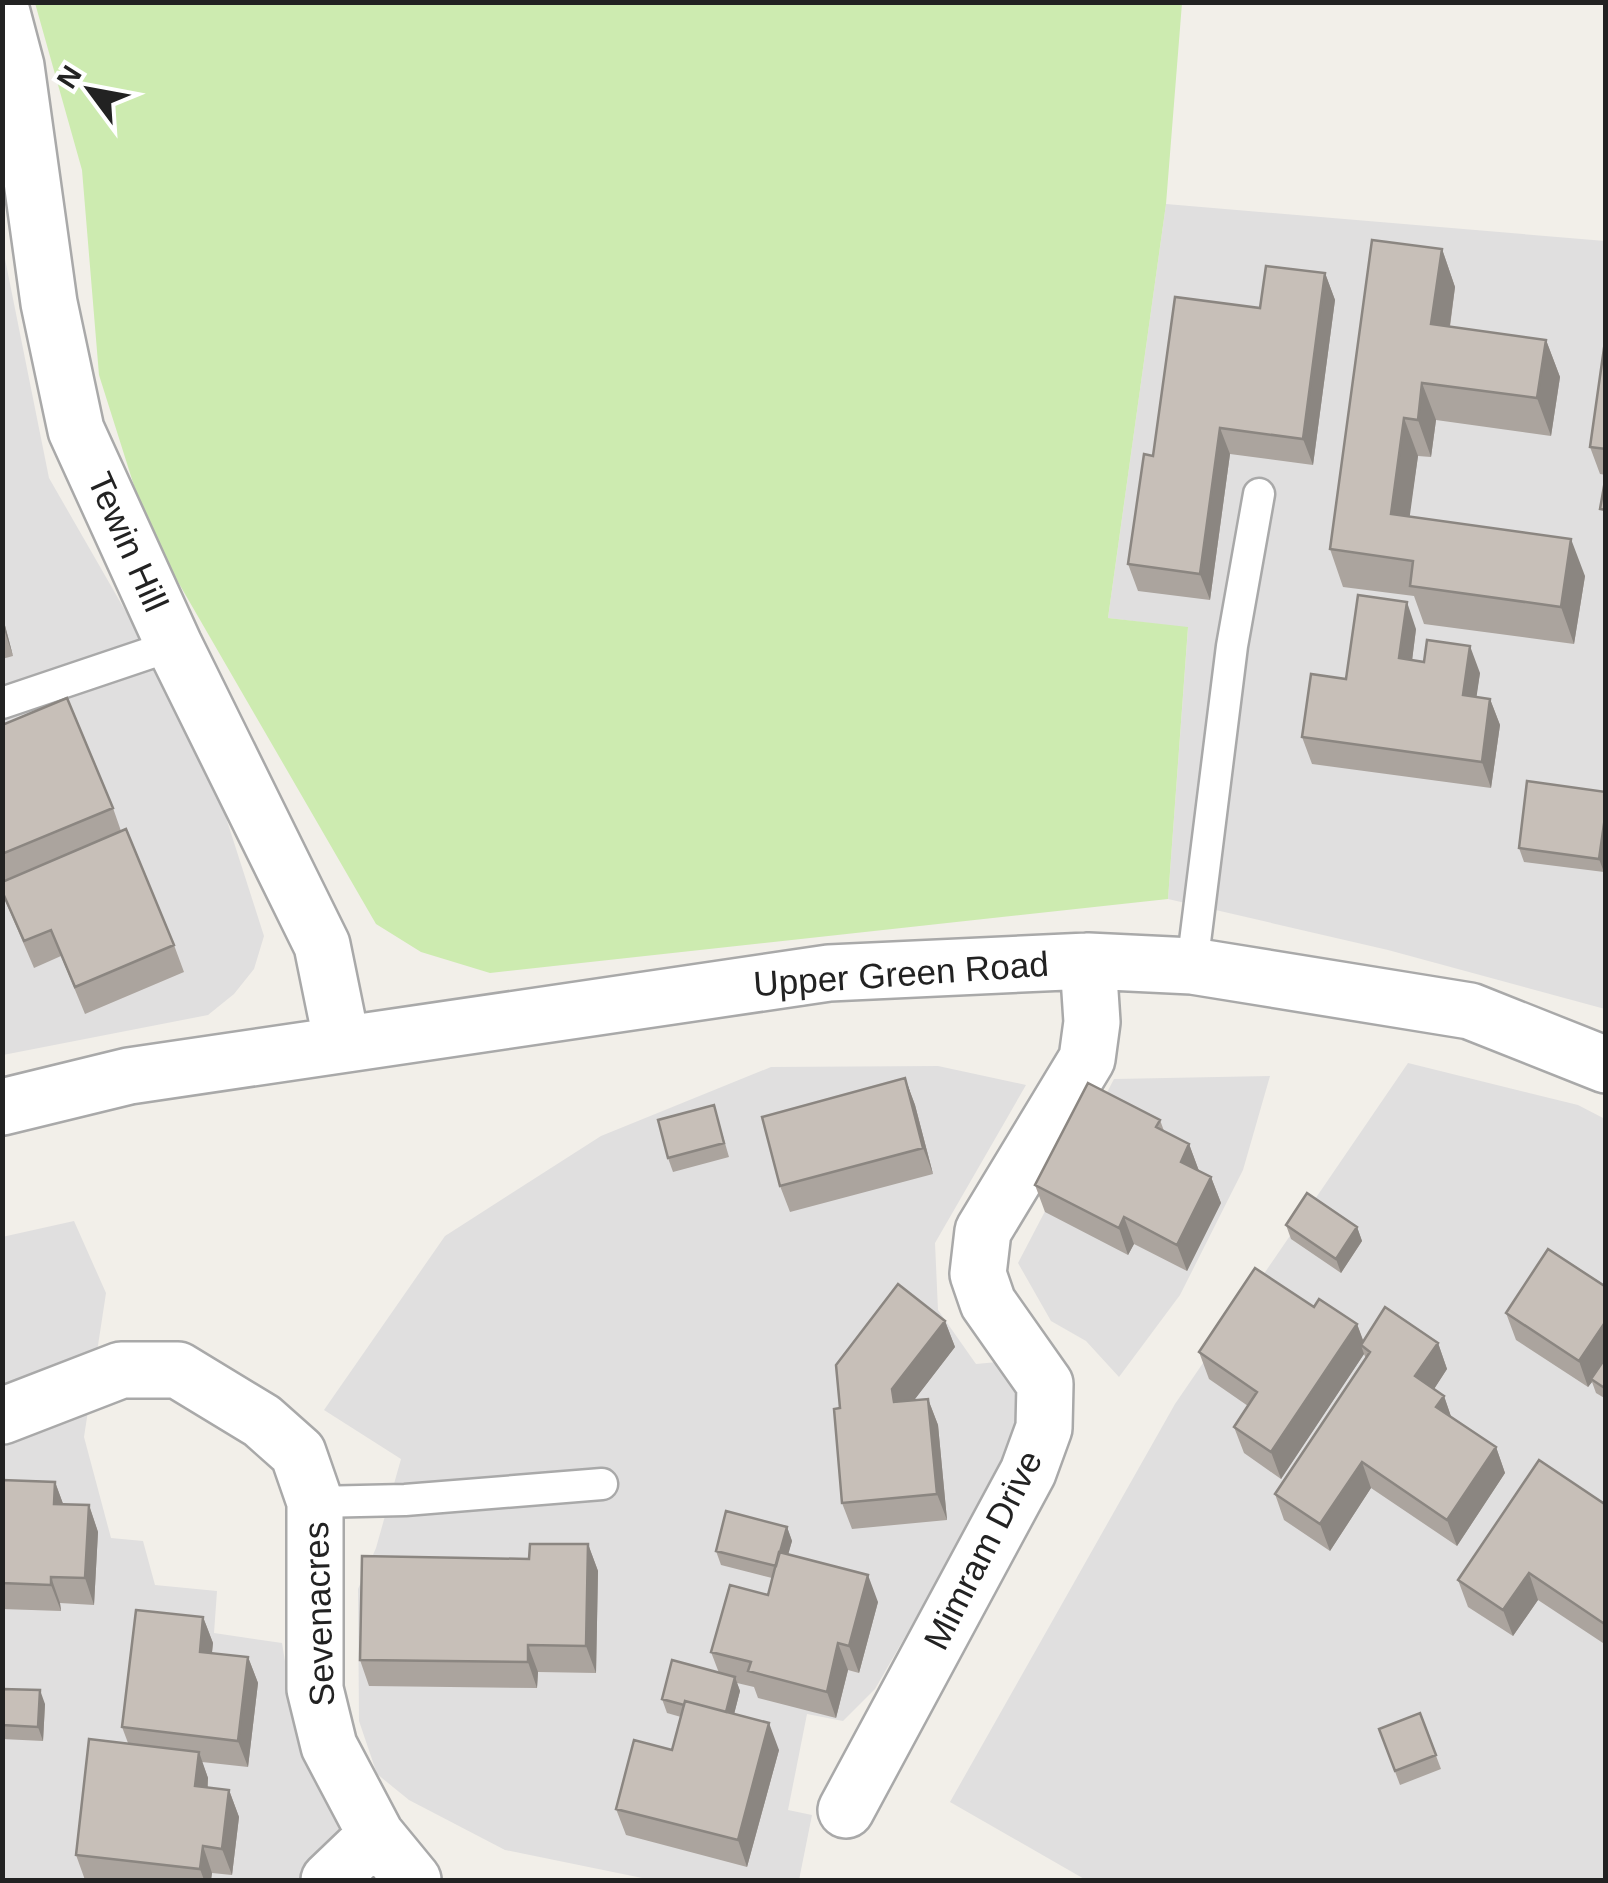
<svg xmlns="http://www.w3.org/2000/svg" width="1608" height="1883" font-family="Arial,sans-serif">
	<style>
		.residential { fill: #e0dfdf }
		.grass { fill: #cdebb0 }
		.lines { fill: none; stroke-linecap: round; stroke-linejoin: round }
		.lane-casing { stroke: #a9a9a9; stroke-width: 35 }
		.street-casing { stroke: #a9a9a9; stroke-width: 60 }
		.lane { stroke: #fff; stroke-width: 30 }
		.street { stroke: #fff; stroke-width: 55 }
		.wall { fill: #aba49e }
		.shaded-wall { fill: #8b8681 }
		.building { fill: #c7bfb8; stroke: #8b8681; stroke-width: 2.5 }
		.labels { text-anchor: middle; stroke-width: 8; stroke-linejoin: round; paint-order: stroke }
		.street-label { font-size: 35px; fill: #222; stroke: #fff }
	</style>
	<rect width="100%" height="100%" fill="#f2efe9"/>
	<path class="residential" d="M1166,204L1605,241V1009L1388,950L1168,899L1188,628L1108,618Z
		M2,244L49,478L203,746L264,936L254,969L234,994L208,1015L3,1055Z
		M1408,1063L1578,1105L1605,1119V1880H1086L950,1802L1175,1404Z
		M938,1066L1026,1085L935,1243L938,1310L976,1364L1008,1361L1019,1410L1002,1468L875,1689L843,1721L807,1714L788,1810L812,1815L799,1880H652L505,1850L409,1800L377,1774L359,1721L358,1589L376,1548L401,1459L324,1410L445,1236L601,1136L771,1067Z
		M1270,1076L1243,1170L1180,1295L1119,1377L1086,1341L1051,1321L1018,1263L1114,1079Z
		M74,1221L106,1293L84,1437L111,1538L143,1541L155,1585L217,1591L214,1633L282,1643L292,1704L330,1812L392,1880H3L2,1237Z"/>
	<path class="grass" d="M35,3H1182L1166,204L1108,618L1188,627L1168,899L490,973L421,952L376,924L148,530L99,375L82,170Z"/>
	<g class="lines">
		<g class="lane-casing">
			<path id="lane" d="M2,703L174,645
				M1192,966L1232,646L1259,494
				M315,1502L405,1500L602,1484"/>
		</g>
		<g class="street-casing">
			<path id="street" d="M2,13L16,66L49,303L76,430L174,645L322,945L342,1043
				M2,1107L129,1076L829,973L1088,961L1192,966L1470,1011L1606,1065
				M2,1416L121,1370H178L262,1421L298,1453L315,1502V1689L329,1746L376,1835L413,1880
				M846,1810L1028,1472L1044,1428L1045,1384L988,1303L978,1274L983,1231L1087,1059L1092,1022L1088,961
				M329,1880L376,1835"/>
		</g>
		<use href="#lane" class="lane"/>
		<use href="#street" class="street"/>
	</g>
	<path class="wall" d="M1442,249L1455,287L1450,327L1546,340L1560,377L1551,436L1436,420L1431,457L1418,456L1409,516L1585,576L1574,644L1424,624L1414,596L1343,587L1330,549Z
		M1325,273L1335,300L1313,465L1230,454L1210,600L1138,591L1128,564L1260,308Z
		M1606,334V475L1600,474L1590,447Z
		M2,614L13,656L2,659Z
		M1416,629L1412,660L1480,673L1476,697L1490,699L1500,725L1491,788L1312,764L1302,737L1346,679Z
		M2,725L113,808L121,831L174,945L184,972L85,1014L61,956L34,968L2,893Z
		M1606,792L1604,872L1524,862L1519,848Z
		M905,1078L915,1105L933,1174L790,1212L780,1186Z
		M714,1105L729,1157L673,1172L668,1158Z
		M1160,1120L1164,1131L1189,1144L1199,1171L1211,1177L1221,1203L1187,1271L1134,1244L1128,1255L1045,1212L1035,1185Z
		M1286,1225L1357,1227L1362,1241L1341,1273L1291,1239Z
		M1606,1287V1399L1596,1393L1592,1382L1588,1387L1516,1340L1506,1313Z
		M1314,1307L1357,1324L1363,1341L1438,1343L1447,1369L1434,1389L1444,1396L1451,1417L1496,1447L1505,1473L1457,1546L1371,1488L1330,1551L1284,1520L1275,1494L1366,1359L1364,1354L1281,1479L1244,1453L1234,1427L1248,1406L1209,1379L1199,1352Z
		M945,1321L955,1347L914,1400L928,1399L938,1425L947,1520L852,1529L842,1503L840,1408Z
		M2,1480L55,1482L63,1504L89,1505L98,1532L94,1605L60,1603L61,1611L2,1609Z
		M1606,1505V1645L1538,1600L1513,1636L1468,1607L1458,1580Z
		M787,1527L792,1541L788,1554L878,1602L859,1673L848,1670L836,1718L758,1698L754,1687L737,1683L740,1691L734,1714L779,1750L747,1867L626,1835L616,1809L672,1750L681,1717L667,1713L662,1699L719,1673L711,1652L768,1595L772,1578L721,1565L716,1551Z
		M588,1544L598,1571L596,1673L538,1672L537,1688L369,1686L360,1660L529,1559Z
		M203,1617L213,1643L212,1653L248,1657L258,1683L248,1767L202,1762L208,1778V1788L229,1790L239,1817L232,1875L212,1873L211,1880H85L76,1855L128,1743L122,1727Z
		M2,1689L45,1704L43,1741L2,1739Z
		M1420,1713L1441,1769L1400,1785L1379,1729Z"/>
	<path class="shaded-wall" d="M1442,249L1455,287L1445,361L1431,324Z
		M1325,273L1335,300L1313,465L1303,439Z
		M1546,340L1560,377L1551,436L1537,398Z
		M1422,383L1436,420L1431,457L1418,420Z
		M1404,418L1418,456L1405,551L1391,514Z
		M1220,428L1230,454L1210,600L1200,574Z
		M1571,539L1585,576L1574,644L1561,607Z
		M1407,602L1416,629L1409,685L1399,658Z
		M2,614L13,656L4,629Z
		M1470,646L1480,673L1473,721L1463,695Z
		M1490,699L1500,725L1491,788L1482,762Z
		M1606,810V860L1604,872L1599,859Z
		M905,1078L915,1105L933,1174L923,1148Z
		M1189,1144L1199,1171L1181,1162Z
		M1211,1177L1221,1203L1187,1271L1177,1245Z
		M1124,1217L1134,1244L1128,1255L1119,1228Z
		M1357,1227L1362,1241L1341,1273L1336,1259Z
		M945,1321L955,1347L902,1416L894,1402L892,1389Z
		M1606,1321V1362L1591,1379L1592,1382L1588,1387L1579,1361Z
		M1357,1324L1366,1348L1361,1345L1364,1354L1281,1479L1271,1452Z
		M1438,1343L1447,1369L1425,1403L1415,1376Z
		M1444,1396L1453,1422L1436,1407Z
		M928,1399L938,1425L947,1520L937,1494Z
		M1496,1447L1505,1473L1457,1546L1447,1520Z
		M1362,1462L1371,1488L1330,1551L1320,1524Z
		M55,1482L65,1509L54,1504Z
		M89,1505L98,1532L94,1605L85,1578Z
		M787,1527L792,1541L781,1580L776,1567Z
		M588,1544L598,1571L596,1673L586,1646Z
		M1529,1573L1538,1600L1513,1636L1503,1610Z
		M868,1575L878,1602L859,1673L849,1646Z
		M51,1577L60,1603L61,1611L51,1585Z
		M203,1617L213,1643L209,1678L200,1652Z
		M838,1643L848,1670L836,1718L827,1692Z
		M528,1645L538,1672L537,1688L528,1662Z
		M248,1657L258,1683L248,1767L238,1741Z
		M735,1677L740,1691L730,1730L725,1716Z
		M40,1690L45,1704L43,1741L38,1727Z
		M769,1723L779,1750L747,1867L738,1840Z
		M199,1752L208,1778L205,1813L195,1786Z
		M229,1790L239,1817L232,1875L222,1849Z
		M203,1846L212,1873L211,1880H204L200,1869Z"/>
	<path class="building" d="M1372,240L1442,249L1431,324L1546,340L1537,398L1422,383L1418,420L1404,418L1391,514L1571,539L1561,607L1410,586L1413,561L1330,549Z
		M1266,266L1325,273L1303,439L1220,428L1200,574L1128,564L1144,454L1153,456L1175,297L1260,308Z
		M1606,334V449L1590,447Z
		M1606,475V510L1600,509Z
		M1358,595L1407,602L1399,658L1424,662L1427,640L1470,646L1463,695L1490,699L1482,762L1302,737L1311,674L1346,679Z
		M67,698L113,808L2,854V725Z
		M1527,781L1606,792V810L1599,859L1519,848Z
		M126,829L174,945L75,987L51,930L24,941L2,891V882Z
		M905,1078L923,1148L780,1186L762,1117Z
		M1088,1083L1160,1120L1156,1127L1189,1144L1181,1162L1211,1177L1177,1245L1124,1217L1119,1228L1035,1185Z
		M714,1105L724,1143L668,1158L658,1120Z
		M1307,1193L1357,1227L1336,1259L1286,1225Z
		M1548,1249L1606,1287V1321L1579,1361L1506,1313Z
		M1255,1268L1314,1307L1319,1299L1357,1324L1271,1452L1234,1427L1257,1392L1199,1352Z
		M898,1284L945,1321L892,1389L894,1402L928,1399L937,1494L842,1503L834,1409L840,1408L836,1365Z
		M1385,1307L1438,1343L1415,1376L1444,1396L1436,1407L1496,1447L1447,1520L1362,1462L1320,1524L1275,1494L1370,1352L1361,1345Z
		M1606,1357V1389L1591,1379Z
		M1539,1460L1606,1505V1625L1529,1573L1503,1610L1458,1580Z
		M2,1480L55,1482L54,1504L89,1505L85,1578L51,1577V1585L2,1583Z
		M726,1511L787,1527L776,1566L716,1551Z
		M530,1544H588L586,1646L528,1645V1662L360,1660L362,1556L529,1559Z
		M779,1552L868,1575L849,1646L838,1643L827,1692L748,1671L751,1662L711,1652L730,1585L768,1595Z
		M136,1610L203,1617L200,1652L248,1657L238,1741L122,1727Z
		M672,1660L735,1677L726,1712L685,1701L684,1705L662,1699Z
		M2,1689L40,1690L38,1727L2,1725Z
		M685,1701L769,1723L738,1840L616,1809L634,1740L672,1750Z
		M1420,1713L1436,1755L1395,1771L1379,1729Z
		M89,1739L199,1752L195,1786L229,1790L222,1849L203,1846L200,1869L76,1855Z"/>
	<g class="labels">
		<g class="street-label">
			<text transform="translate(128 542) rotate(66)" y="12">Tewin Hill</text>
			<text transform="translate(901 974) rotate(-4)" y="12">Upper Green Road</text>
			<text transform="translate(983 1550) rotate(-63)" y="12">Mimram Drive</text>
			<text transform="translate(319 1614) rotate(-92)" y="12">Sevenacres</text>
		</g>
	</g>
	<rect width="1608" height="1883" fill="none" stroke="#222222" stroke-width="10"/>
	<g transform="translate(90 90) rotate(302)" stroke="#ffffff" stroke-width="8" paint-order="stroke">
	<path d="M0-8L18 38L0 25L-18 38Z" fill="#222222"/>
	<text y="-15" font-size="28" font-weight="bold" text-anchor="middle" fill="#222222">N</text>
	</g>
</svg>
